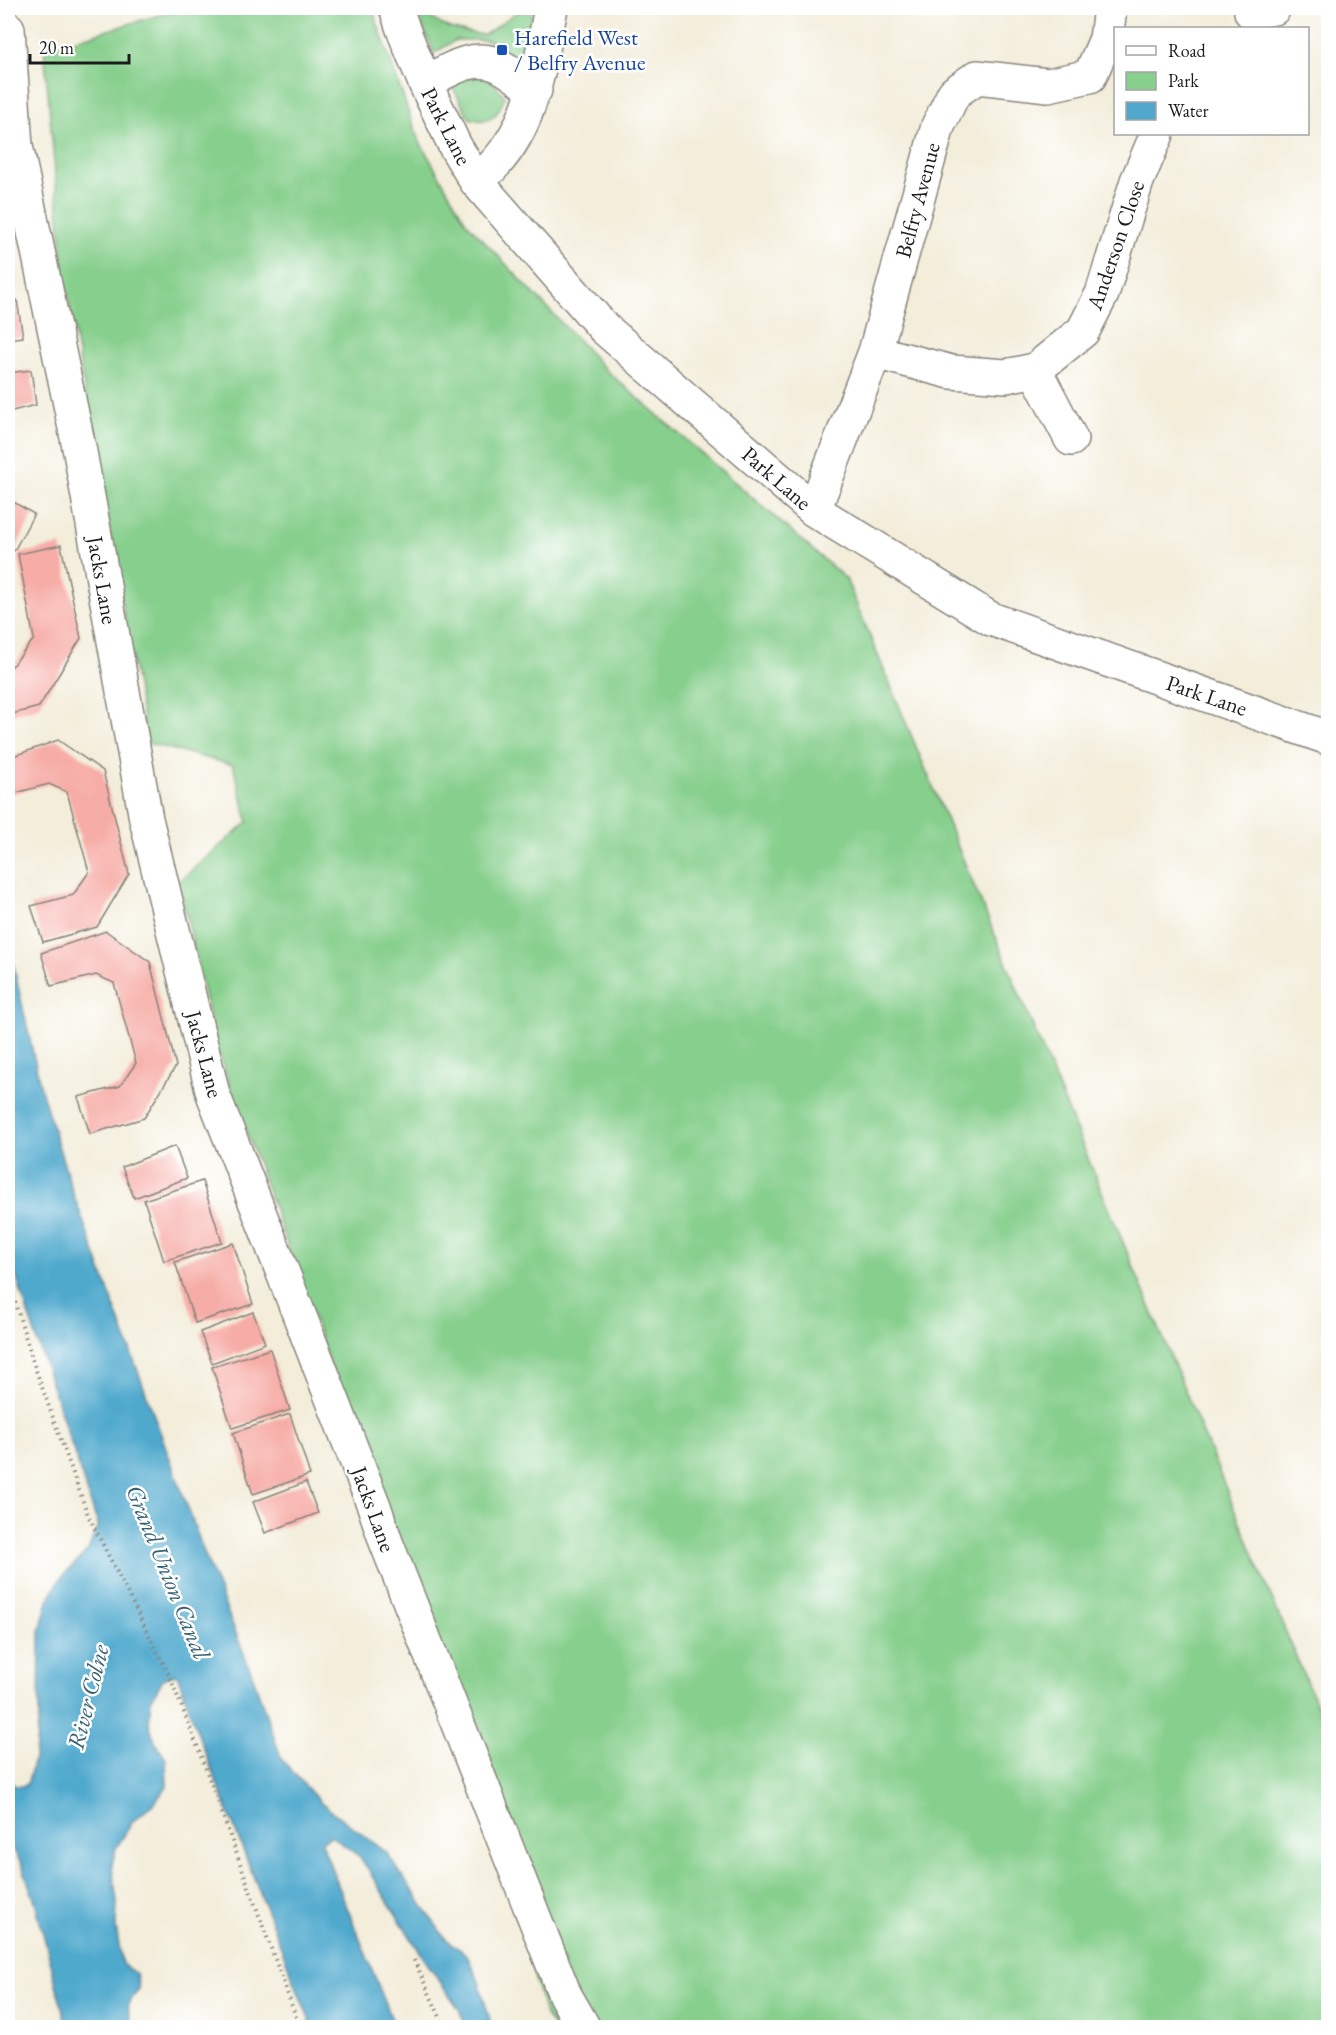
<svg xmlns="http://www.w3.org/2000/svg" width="1336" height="2035" font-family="'EB Garamond',serif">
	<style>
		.green { fill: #86cf8c; stroke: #517654; stroke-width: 1.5 }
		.water { fill: #50a9cd; stroke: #366274; stroke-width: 1.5 }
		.building { fill: #f7ada7 }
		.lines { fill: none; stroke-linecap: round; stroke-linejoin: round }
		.minor-casing { stroke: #88847b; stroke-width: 36 }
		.path { stroke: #88847b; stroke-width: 4; stroke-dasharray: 1.5 4.5; stroke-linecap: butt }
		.minor { stroke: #fff; stroke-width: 33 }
		.transit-dot { fill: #1a4fb4; stroke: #fff; stroke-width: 2 }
		.labels { text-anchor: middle; stroke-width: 5; stroke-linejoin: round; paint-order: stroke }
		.transit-label { font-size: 22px; fill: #164399; stroke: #fff; text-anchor: start }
		.street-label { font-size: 22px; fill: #1c1c1c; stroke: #fff }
		.water-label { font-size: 24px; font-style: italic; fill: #366274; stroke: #fff }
	</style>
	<rect width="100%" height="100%" fill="#fff"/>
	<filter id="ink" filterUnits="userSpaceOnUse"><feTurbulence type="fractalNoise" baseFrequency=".0167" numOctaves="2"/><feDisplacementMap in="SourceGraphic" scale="12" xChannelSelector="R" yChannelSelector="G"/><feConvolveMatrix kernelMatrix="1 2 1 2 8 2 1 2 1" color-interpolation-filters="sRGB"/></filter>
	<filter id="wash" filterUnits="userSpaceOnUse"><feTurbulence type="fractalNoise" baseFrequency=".008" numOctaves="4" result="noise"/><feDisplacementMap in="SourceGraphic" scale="24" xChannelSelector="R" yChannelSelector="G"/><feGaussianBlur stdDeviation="1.35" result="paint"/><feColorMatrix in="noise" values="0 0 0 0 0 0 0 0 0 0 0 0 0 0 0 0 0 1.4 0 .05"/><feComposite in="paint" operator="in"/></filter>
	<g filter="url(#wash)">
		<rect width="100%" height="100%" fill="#f3edda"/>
		<path class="green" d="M183,8H372L418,139L466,222L607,371L846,579L1328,1733V2027H554L545,2014L468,1748L215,1044L179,881L248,822L233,765L147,743L64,274L44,49Z
			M415,8H418C442,29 453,30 484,35L523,8H533L523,61L488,40H456L434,53Z
			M484,75L496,85L505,97C497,117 491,125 469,118L453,88C460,77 473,77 484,75Z"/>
		<path class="water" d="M8,941L42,1093L73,1193L205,1555L252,1674L282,1760L321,1803L386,1852L445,1938L467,1955L479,1982L492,2027H466L459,2009L423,1957L360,1857L331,1836L321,1842L395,2027H312L199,1737L177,1674L163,1679L151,1701L149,1723L155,1742L166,1759L167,1786L154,1804L133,1821L116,1848L112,1865L117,1902L116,1927L122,1964L136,1974L139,1989L127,2006L133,2027H67L35,1902L22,1865L8,1840V1778L15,1786H24L28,1782L35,1754L39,1715L40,1630L48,1600L60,1579L88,1550L98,1525L21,1292L8,1248Z"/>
		<g id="blocks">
			<path class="building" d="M17,300L23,337L8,339V302Z
				M31,370L36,405L8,412V373Z
				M8,495L10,500L34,514L14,551L8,547Z
				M61,545L81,638L39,707L8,715V671L34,639L18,554Z
				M58,740L103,771L129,874L97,927L43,942L31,906L73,895L89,872L67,792L49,784L8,795V758Z
				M106,931L150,962L176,1066L144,1118L90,1134L78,1097L120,1086L136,1063L114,983L96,975L51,986L41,953Z
				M175,1146L187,1178L134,1198L122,1167Z
				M202,1181L222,1242L164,1261L144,1200Z
				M233,1243L253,1304L195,1323L175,1262Z
				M253,1312L265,1343L212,1363L200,1332Z
				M270,1349L290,1410L232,1428L212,1367Z
				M290,1414L310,1475L253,1494L233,1433Z
				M306,1482L318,1513L265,1533L253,1502Z"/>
		</g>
	</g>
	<g filter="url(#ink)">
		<use href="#blocks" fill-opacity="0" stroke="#88847b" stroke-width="1.5"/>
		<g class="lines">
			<g class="minor-casing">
				<path id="minor" d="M396,8L404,32L425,83L455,146L476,181L604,328L814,510L991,619L1328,738
					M1251,12L1274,8
					M8,29L16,146L80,452L146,819L213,1094L374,1506L386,1542L565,1995L584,2028
					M425,83C447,71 474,52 500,66C512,72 523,82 535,90
					M476,181C532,139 538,72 551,8
					M875,352L951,372L1006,376L1035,370L1083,331L1102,294L1137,181L1157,134
					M1035,370L1071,439
					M814,510L875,352L938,126L954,93L977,77L1048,85L1090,76L1106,39L1110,8"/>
			</g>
			<path class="path" d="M8,1279L34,1365L88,1515L170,1677L200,1753L300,2028
				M414,1960L445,2028"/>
			<use href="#minor" class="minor"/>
		</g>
	</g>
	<rect class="transit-dot" x="496" y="44" width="12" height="12" rx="3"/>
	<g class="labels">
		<g class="transit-label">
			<text x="514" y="45">Harefield West<tspan x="514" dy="25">/ Belfry Avenue</tspan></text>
		</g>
		<g class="street-label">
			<text transform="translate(447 126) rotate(63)" y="8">Park Lane</text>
			<text transform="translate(917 200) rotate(-75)" y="8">Belfry Avenue</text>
			<text transform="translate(1115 245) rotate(-71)" y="8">Anderson Close</text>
			<text transform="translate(777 478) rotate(41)" y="8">Park Lane</text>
			<text transform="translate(103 580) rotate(80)" y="8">Jacks Lane</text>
			<text transform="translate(1207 695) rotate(19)" y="8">Park Lane</text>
			<text transform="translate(205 1054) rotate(75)" y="8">Jacks Lane</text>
			<text transform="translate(374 1509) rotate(70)" y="8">Jacks Lane</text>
		</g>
		<g class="water-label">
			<text transform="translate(168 1572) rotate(68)" y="8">Grand Union Canal</text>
			<text transform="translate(88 1697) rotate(-76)" y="8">River Colne</text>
		</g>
	</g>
	<rect width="1336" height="2035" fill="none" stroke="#fff" stroke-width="30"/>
	<rect x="1114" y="27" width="195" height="108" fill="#ffffff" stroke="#a4a4a4" stroke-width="1.5"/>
	<rect x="1126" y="46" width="30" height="9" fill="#ffffff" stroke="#a4a4a4" stroke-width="1.5"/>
	<text x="1168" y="57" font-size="18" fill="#1c1c1c">Road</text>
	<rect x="1126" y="72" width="30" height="18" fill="#86cf8c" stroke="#a4a4a4" stroke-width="1.5"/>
	<text x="1168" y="87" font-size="18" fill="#1c1c1c">Park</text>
	<rect x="1126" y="102" width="30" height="18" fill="#50a9cd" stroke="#a4a4a4" stroke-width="1.5"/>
	<text x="1168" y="117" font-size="18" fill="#1c1c1c">Water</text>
	<path d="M30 54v9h99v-9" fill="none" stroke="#1c1c1c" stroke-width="3"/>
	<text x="39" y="54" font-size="18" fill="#1c1c1c" stroke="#ffffff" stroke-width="4.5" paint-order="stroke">20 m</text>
</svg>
